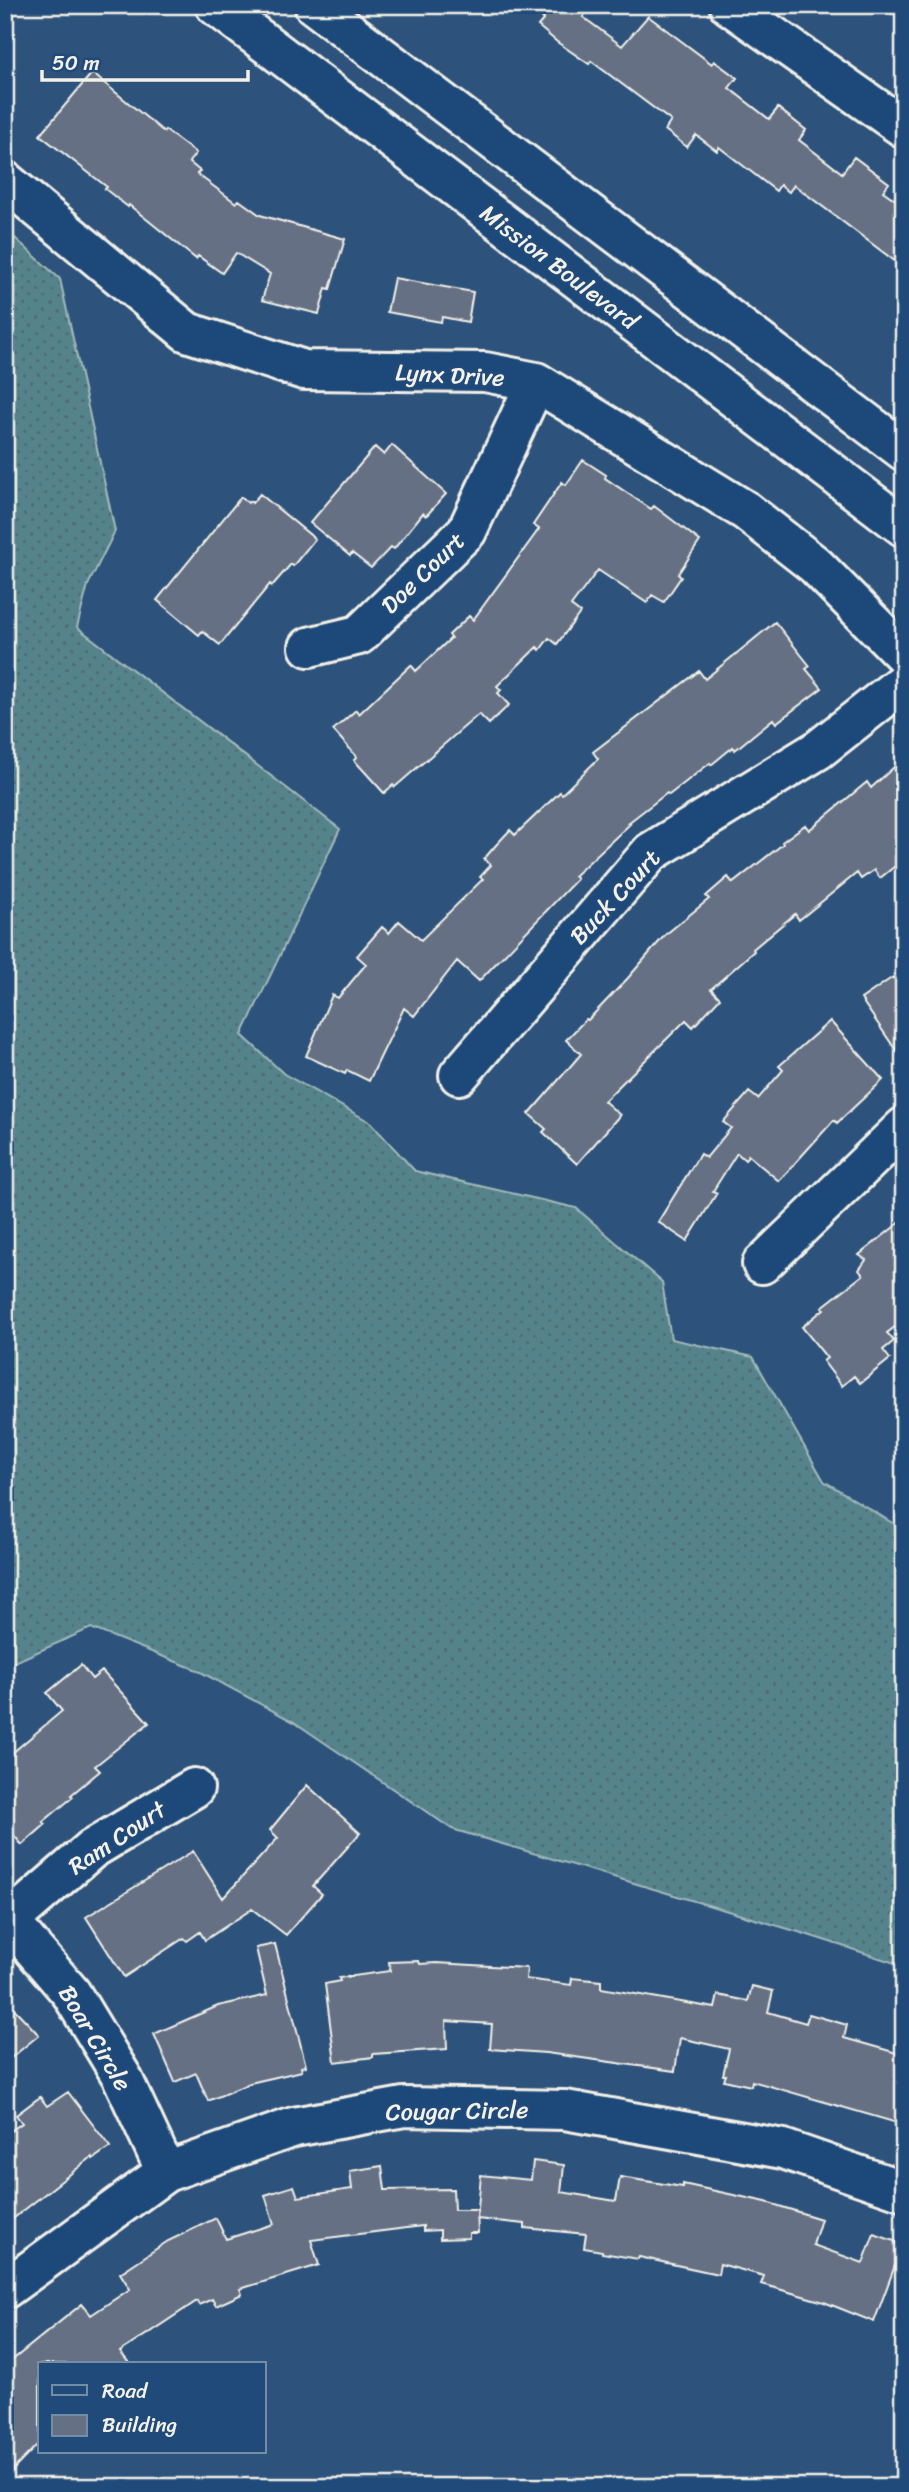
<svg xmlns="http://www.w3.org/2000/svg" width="909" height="2492" font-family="Sriracha,sans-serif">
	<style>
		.grass { fill: url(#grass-dots); stroke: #a4baba; stroke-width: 2 }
		.building { fill: #657084; stroke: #f4f1e8; stroke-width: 2 }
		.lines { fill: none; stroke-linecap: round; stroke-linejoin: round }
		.minor-casing { stroke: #f4f1e8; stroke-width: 44 }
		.major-casing { stroke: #f4f1e8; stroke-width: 44 }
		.minor { stroke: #1f4a7a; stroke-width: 38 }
		.major { stroke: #1f4a7a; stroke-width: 38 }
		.labels { text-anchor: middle; stroke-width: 6; stroke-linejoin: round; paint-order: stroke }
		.street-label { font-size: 24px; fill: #f4f1e8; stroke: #1f4a7a }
	</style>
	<defs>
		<pattern id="grass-dots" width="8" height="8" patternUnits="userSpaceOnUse" patternTransform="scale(1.75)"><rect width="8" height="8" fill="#55838c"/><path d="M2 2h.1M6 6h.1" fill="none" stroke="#506b70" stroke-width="1.8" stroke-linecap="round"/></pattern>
	</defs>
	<rect width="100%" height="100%" fill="#2d527c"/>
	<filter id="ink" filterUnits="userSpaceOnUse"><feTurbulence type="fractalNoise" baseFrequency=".0143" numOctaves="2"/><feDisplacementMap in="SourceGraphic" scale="14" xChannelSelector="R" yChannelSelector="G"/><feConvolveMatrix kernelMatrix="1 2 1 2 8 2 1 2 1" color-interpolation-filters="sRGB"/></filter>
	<g filter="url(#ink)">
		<path class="grass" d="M5,229L60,279L115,531L88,585L77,627L340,829L242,1035L284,1074L370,1122L415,1171L576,1208L662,1282L671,1339L753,1357L824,1481L904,1530V1966L802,1933L452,1829L294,1722L197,1670L91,1628L8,1665L5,1661Z"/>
		<path class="building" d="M526,5H592L583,17L622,46L648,16L712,64L714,61L737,78L729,88L769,119L778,108L806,130L799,140L842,173L854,157L889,183L883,191L904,206V268L794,185L789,192L780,185L776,191L719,147L717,151L696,135L687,147L665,130L671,121L591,61L589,64L557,42L538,26L544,19Z
			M92,73L164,132L165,130L196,153L189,162L200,171L197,174L236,203L239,200L260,215L345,239L330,289L326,288L319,314L262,300L270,274L236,253L222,273L198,256L196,259L129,205L128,207L105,189L107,187L40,135Z
			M394,278L473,292L468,322L442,317L441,322L387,312Z
			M392,445L446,494L426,516L423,513L394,549L391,547L371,568L352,553L350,556L310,523L375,447L384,455Z
			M583,460L606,475L605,478L651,509L654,506L700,541L678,574L681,577L664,602L652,595L647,603L598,570L571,606L580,613L557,644L549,638L540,650L537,647L497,686L501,690L498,693L509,705L489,724L479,714L395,787L393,785L384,793L354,760L357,757L333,730L356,710L359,714L411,665L416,671L451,638L449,635L469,616L473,620L539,529L533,525L562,482L566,485Z
			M260,494L315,539L293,566L291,564L272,586L270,584L220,645L202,631L199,635L157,600L241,497L248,503L250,501L252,503Z
			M775,622L810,666L806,669L822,688L776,723L773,719L735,750L733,747L711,765L710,763L669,795L667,793L628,823L630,824L574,876L577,879L479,981L457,961L414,1016L404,1008L369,1081L347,1070L345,1074L306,1056L332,995L338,998L366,964L357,956L382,927L389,933L399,921L421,940L483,879L480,877L491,865L484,859L496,845L510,830L515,835L560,792L562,794L598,759L593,752L699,671L705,679Z
			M904,758V859L880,878L874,870L861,879L857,873L799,920L795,914L753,949L754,951L711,989L720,998L693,1027L686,1020L604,1101L620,1115L577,1164L543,1132L546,1129L529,1114L581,1054L566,1040L586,1019L588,1020L628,978L665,935L709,899L706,896L728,877L733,883L783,844L782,842L805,825L809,830L867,782L871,788Z
			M893,977L904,991V1062L861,999Z
			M830,1021L883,1080L837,1123L834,1120L779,1181L748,1155L745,1160L737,1153L713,1191L717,1193L687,1241L658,1222L700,1154L706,1158L731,1128L723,1122L749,1092L758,1099L783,1070L779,1066Z
			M904,1219V1320L887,1333L894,1341L883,1350L890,1359L860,1383L854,1376L842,1386L823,1361L827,1358L802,1327L824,1309L822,1307L863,1275L859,1270L866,1260L859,1255Z
			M81,1665L92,1679L102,1671L149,1723L95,1766L100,1771L71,1795L73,1797L43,1822L46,1824L22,1845L5,1825V1759L62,1711L47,1693Z
			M307,1785L360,1833L313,1886L322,1894L286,1935L252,1909L205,1940L200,1932L187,1941L184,1938L124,1977L86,1917L193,1851L223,1898L278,1838L270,1830Z
			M275,1944L306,2066L301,2067L302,2071L250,2083L208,2101L196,2073L175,2082L154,2034L218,2006L267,1995L256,1948Z
			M419,1961L420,1964L436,1963L527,1968L526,1979L571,1985L572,1978L601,1981V1988L715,2008L718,1995L748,2001L752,1986L773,1991L768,2012L806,2023L809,2014L847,2025L844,2038L904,2055V2125L752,2081L751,2086L724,2080L726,2075H723L729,2049L680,2038L675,2071L546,2053L490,2049L492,2024L446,2021L447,2049L373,2054V2057L335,2062L325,1984L340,1981L339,1978L390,1971L389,1962Z
			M5,1999L39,2035L5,2063Z
			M68,2092L110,2147L93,2159L92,2157L5,2225V2135L22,2123L16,2115L40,2097L47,2106Z
			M533,2161L564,2165L561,2192L616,2201L620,2177L683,2187V2184L766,2202L821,2219L813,2245L863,2263L874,2234L903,2244L874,2322L824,2302L761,2284L764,2276L720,2264L718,2274L639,2257L638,2259L602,2253V2251L584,2248L586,2234L525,2228V2224L477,2219L481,2175L531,2180Z
			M382,2166L385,2190L453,2189L454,2210H477L478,2233H469V2238L440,2239V2230L423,2231V2226L311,2240L319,2265L240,2289L242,2294L216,2306L212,2299L199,2305L197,2301L120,2352L130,2364H40V2442L5,2478V2366L82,2304L91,2315L130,2289L120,2273L168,2241L216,2218L226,2239L274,2224L265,2195L294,2186L298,2197L352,2189L350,2171Z"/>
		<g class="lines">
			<g class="minor-casing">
				<path id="minor" d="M729,5L904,128
					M5,181L187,332L304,370L485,372L536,382L746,511L815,565L904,655
					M309,647L359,635L467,531L536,382
					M459,1075L651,852L818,750L904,682
					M762,1264L904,1127
					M5,1916L71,1993L122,2077L166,2172
					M10,1920L92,1849L194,1788
					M5,2289L166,2172L294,2127L404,2107L565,2110L783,2149L904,2191"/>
			</g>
			<g class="major-casing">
				<path id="major" d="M215,5L904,527
					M314,5L904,451"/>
			</g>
			<use href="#minor" class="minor"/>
			<use href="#major" class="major"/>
		</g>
	</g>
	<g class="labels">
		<g class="street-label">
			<text transform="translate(559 267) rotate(37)" y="8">Mission Boulevard</text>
			<text transform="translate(450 375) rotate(3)" y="8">Lynx Drive</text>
			<text transform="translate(423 573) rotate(-44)" y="8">Doe Court</text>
			<text transform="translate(615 897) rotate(-47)" y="8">Buck Court</text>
			<text transform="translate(117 1838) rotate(-34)" y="8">Ram Court</text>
			<text transform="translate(95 2038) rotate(59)" y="8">Boar Circle</text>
			<text transform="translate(457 2111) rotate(-1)" y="8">Cougar Circle</text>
		</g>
	</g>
	<rect width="909" height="2492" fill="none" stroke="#1f4a7a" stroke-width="28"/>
	<rect x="14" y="14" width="881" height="2464" fill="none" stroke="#f4f1e8" stroke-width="2.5" filter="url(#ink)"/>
	<rect x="38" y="2362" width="228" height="91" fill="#1f4a7a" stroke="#748da6" stroke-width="2"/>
	<rect x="52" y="2385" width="35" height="10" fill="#1f4a7a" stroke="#748da6" stroke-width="2"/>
	<text x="102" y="2398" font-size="21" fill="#f4f1e8">Road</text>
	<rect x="52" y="2415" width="35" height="21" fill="#657084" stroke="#748da6" stroke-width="2"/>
	<text x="102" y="2432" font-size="21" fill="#f4f1e8">Building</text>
	<path d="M42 70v10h206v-10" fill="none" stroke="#f4f1e8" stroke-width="3.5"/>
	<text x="52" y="70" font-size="21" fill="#f4f1e8" stroke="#1f4a7a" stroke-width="5" paint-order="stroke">50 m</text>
</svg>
